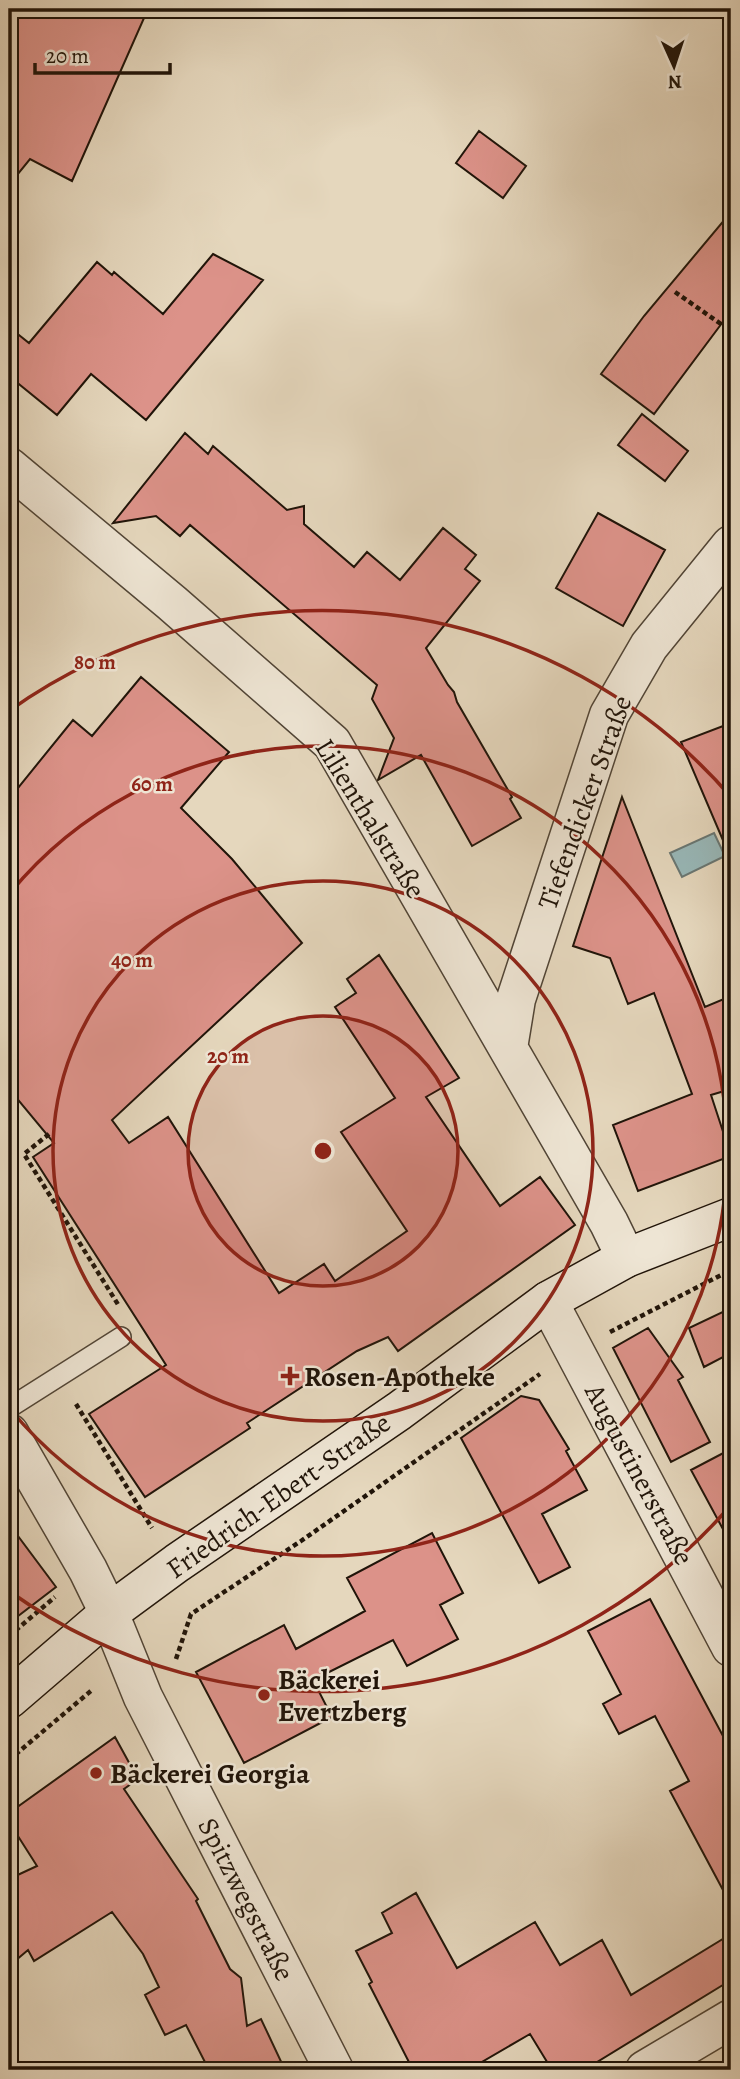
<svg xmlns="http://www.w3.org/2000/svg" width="740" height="2079" font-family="Alegreya,serif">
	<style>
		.water { fill: #98b8b9; stroke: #687673; stroke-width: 2 }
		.building { fill: #dc9289; stroke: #201409; stroke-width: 2 }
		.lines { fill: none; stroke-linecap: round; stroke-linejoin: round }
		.service-casing { stroke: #514536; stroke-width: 22 }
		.minor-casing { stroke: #514536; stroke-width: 41 }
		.secondary-casing { stroke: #201409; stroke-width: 41 }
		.path { stroke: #201409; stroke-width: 4.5; stroke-dasharray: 5 3.5; stroke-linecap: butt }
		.service { stroke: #eee5d4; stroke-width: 19 }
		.minor { stroke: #eee5d4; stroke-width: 38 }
		.secondary { stroke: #eee5d4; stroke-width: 38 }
		.ring { fill: none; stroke: #8f2418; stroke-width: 3.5 }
		.poi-dot { fill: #8f2418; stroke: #eee5d4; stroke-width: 2.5 }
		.labels { text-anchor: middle; stroke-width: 5; stroke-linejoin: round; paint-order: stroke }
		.street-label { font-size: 28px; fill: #201409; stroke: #eee5d4 }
		.poi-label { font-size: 28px; font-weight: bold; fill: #201409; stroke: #eee5d4; text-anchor: start }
		.centre { fill: #8f2418; stroke: #eee5d4; stroke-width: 3.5 }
		.ring-label { font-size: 21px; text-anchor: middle; font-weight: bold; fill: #8f2418; stroke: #eee5d4; stroke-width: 5; stroke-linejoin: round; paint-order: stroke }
	</style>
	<rect width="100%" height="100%" fill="#e5d7bd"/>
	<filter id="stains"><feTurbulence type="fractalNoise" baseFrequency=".00286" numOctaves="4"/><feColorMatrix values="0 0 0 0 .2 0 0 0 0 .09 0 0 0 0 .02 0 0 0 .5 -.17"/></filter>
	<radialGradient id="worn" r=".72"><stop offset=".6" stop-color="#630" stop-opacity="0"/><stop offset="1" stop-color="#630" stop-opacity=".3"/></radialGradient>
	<path class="water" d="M714,833L725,856L682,877L670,853Z"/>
	<path class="building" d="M9,9H148L72,181L30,159L9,185Z
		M479,131L526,166L503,198L456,163Z
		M731,212V311L654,414L601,374L644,316Z
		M213,254L263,280L146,420L91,374L57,415L9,376V327L29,343L97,262L112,275L114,272L163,314Z
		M642,414L688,451L665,481L618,445Z
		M185,433L208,454L213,446L287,510L304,506V524L354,567L367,552L400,580L443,528L476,555L465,569L480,581L426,648L448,685L454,692L457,702L512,797L510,799L521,818L472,846L421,755L378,780L394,738L372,699L377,685L190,525L180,536L156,516L113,523Z
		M598,513L665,550L623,626L556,588Z
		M141,677L229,752L181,808L232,859L302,943L112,1120L129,1143L168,1117L279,1293L324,1264L335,1281L407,1231L341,1132L395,1098L335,1007L356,993L347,979L379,955L459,1078L426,1097L500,1206L540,1177L575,1225L398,1351L388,1337L357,1351L247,1423L250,1428L145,1497L89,1414L166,1365L33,1157L54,1143L9,1089V799L73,720L92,736Z
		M731,723V859L681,742Z
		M622,797L705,1007L731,996V1089L711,1095L731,1156L638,1191L613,1125L692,1094L654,993L628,1004L610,958L573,946Z
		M731,1308V1353L704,1367L689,1328Z
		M648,1328L683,1377L678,1380L710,1442L671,1462L613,1348Z
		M521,1396L539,1400L569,1449L566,1451L587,1490L542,1514L570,1567L539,1583L461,1438Z
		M731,1449V1544L691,1470Z
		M9,1524L56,1587L9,1623Z
		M432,1533L463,1593L440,1605L458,1639L407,1666L393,1640L313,1680L332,1717L244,1763L196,1672L284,1625L296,1649L365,1611L347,1578Z
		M650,1599L731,1751V1905L670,1791L689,1781L655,1716L619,1734L603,1704L621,1694L588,1631Z
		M115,1737L138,1779L124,1789L198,1899L196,1901L230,1969L241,1978L247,2026L261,2019L285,2070H209L186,2025L165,2035L145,1995L159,1987L143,1954L112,1912L34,1961L28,1950L9,1966V1879L37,1866L9,1822V1813Z
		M416,1893L457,1968L535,1922L560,1965L602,1940L631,1995L731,1934V1980L584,2070H552L530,2034L468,2070H413L369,1984L372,1982L356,1951L392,1933L382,1913Z"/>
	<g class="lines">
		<g class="service-casing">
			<path id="service" d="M9,1408L121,1337"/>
		</g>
		<g class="minor-casing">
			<path id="minor" d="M9,467L172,603L332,743L609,1223L626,1258
				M508,1048L516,999L609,715L649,646L731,545
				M548,1301L731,1647
				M9,1433L88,1570L109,1613L143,1697L334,2070
				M645,2070L731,2019"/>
		</g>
		<g class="secondary-casing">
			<path id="secondary" d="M9,1699L109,1613L177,1563L399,1411L548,1301L626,1258L731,1217"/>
		</g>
		<path class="path" d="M675,292L731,331
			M49,1134L24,1154L119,1306
			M610,1332L731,1270
			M76,1404L152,1528
			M9,1636L55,1597
			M176,1659L191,1614L301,1541L540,1374
			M9,1760L92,1690"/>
		<use href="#service" class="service"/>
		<use href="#minor" class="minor"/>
		<use href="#secondary" class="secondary"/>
	</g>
	<circle cx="323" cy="1151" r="135" fill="#8f2418" fill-opacity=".12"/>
	<g class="ring">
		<circle cx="323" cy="1151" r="135"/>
		<circle cx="323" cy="1151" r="270"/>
		<path d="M10 893A405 405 0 1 1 10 1409"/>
		<path d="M731 1505A540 540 0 0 1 9 1591M9 711A540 540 0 0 1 731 797"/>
	</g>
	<g class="poi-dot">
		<path d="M286.5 1365.5h7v7h7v7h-7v7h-7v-7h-7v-7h7z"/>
		<circle cx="264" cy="1695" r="7"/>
		<circle cx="96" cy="1773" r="7"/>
	</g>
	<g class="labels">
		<g class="street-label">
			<text transform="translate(584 802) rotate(-70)" y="10">Tiefendicker Straße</text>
			<text transform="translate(371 818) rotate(58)" y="10">Lilienthalstraße</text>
			<text transform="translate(640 1474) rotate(62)" y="10">Augustinerstraße</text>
			<text transform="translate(278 1495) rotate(-35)" y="10">Friedrich-Ebert-Straße</text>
			<text transform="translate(247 1899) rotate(63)" y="10">Spitzwegstraße</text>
		</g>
		<g class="poi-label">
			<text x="304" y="1386">Rosen-Apotheke</text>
			<text x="278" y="1689">Bäckerei<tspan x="278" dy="32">Evertzberg</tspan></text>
			<text x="110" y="1783">Bäckerei Georgia</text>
		</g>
	</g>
	<circle cx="323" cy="1151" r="10" class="centre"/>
	<g class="ring-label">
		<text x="95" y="669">80 m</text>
		<text x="152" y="791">60 m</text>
		<text x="132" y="967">40 m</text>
		<text x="228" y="1063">20 m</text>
	</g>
	<rect width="740" height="2079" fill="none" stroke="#e5d7bd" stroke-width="35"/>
	<rect x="10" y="10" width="719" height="2058" fill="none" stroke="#201409" stroke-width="3.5"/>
	<rect x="18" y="18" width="705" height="2044" fill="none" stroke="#201409" stroke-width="2"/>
	<g transform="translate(674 66) rotate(177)" stroke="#eee5d4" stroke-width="5" paint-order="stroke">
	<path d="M0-5L12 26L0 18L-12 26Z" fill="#201409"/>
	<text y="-10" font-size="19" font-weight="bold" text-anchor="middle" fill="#201409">N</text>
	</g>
	<path d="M35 63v10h135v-10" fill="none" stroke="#201409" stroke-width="3.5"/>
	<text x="46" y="63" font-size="21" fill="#201409" stroke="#eee5d4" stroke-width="5" paint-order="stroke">20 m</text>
	<rect width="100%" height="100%" filter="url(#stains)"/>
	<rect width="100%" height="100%" fill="url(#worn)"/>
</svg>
